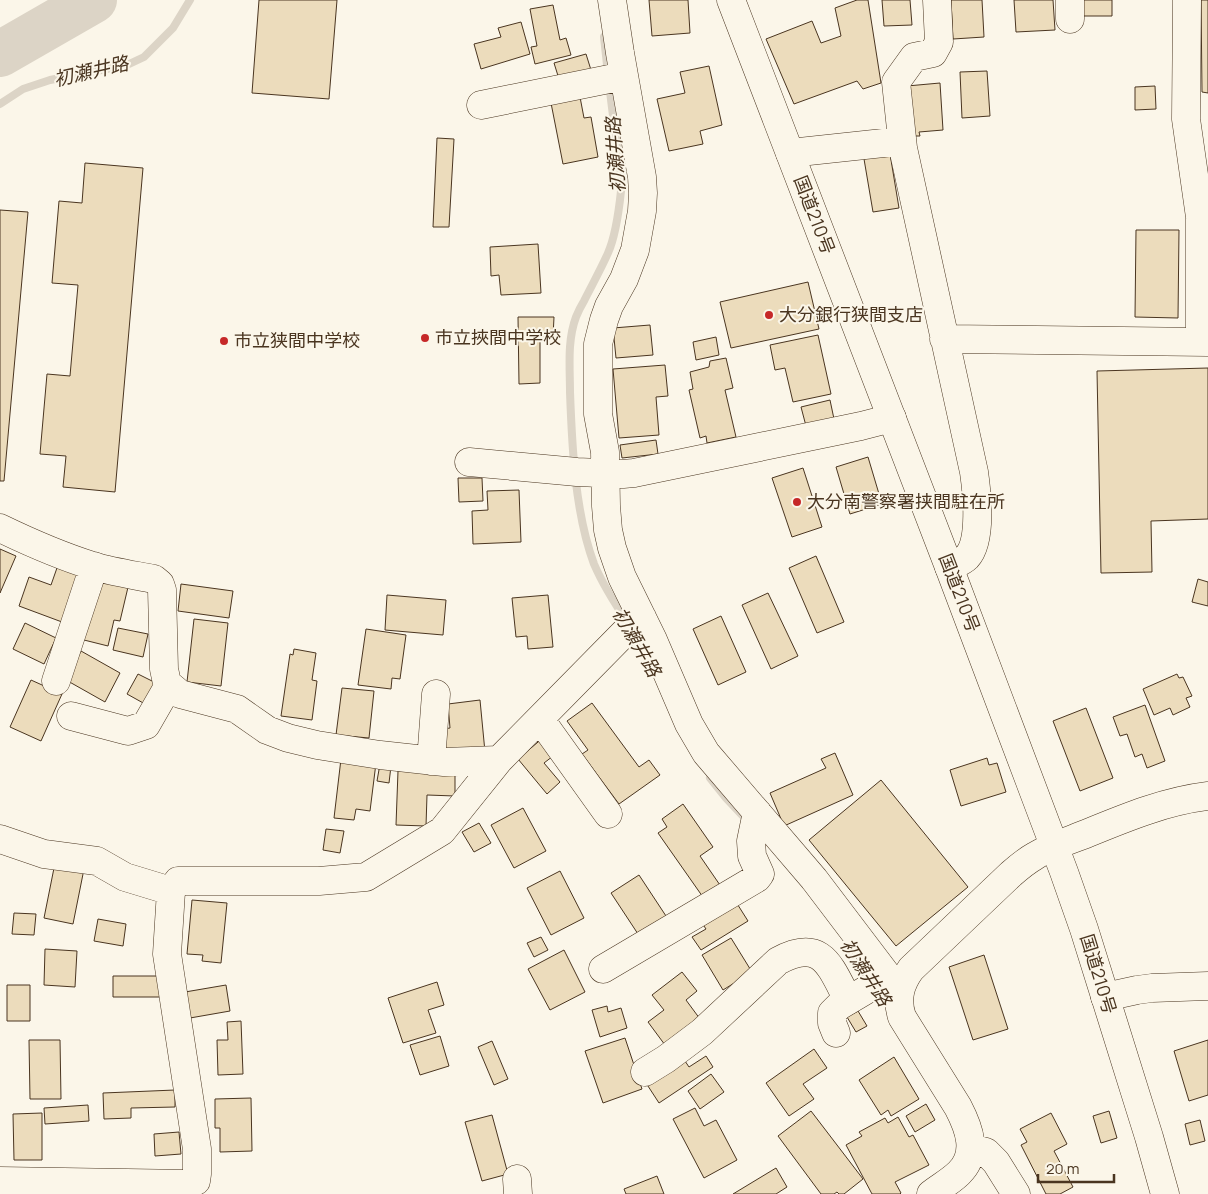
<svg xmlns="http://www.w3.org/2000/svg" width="1208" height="1194" font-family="Manrope,'Noto Sans JP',sans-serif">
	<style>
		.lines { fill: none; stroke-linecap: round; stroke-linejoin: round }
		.stream { stroke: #dcd4c6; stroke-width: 8 }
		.river { stroke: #dcd4c6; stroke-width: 46 }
		.building { fill: #ecdcbc; stroke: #4a3520 }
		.minor-casing { stroke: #4a3520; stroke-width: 29 }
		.major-casing { stroke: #4a3520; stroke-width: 29 }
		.highway-casing { stroke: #4a3520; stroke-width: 29 }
		.minor { stroke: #fbf6e9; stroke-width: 28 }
		.major { stroke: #fbf6e9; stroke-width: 28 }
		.highway { stroke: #fbf6e9; stroke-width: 28 }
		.poi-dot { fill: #c62828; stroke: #fbf6e9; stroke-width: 2 }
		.labels { text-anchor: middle; stroke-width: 4; stroke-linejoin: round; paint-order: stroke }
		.street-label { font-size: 18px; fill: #4a3520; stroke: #fbf6e9 }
		.poi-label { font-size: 18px; fill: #4a3520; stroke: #fbf6e9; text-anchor: start }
		.water-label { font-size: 19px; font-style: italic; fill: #4a3520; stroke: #fbf6e9 }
	</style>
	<rect width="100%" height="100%" fill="#fbf6e9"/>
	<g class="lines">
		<path class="stream" d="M604,37C607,65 610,94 614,123C617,145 622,168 621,191C619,210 616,235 608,253C601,269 592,285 584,301C581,306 578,312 576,317C567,341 570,368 570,392C572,447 575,513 594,564C603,585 615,604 628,623
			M0,104L23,89L50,80L127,65L144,57L173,28L190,0
			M710,778L726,798L742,815"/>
		<path class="river" d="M0,54L94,0"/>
	</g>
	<path class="building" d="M259,0H337L329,99L252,93Z
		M649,0H688L690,33L652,36Z
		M857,0H868L881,83L863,89L857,81L794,104L766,39L812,21L821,43L841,36L835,8Z
		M882,0H910L912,25L884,26Z
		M951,0H982L984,37L953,39Z
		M1014,0H1053L1055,30L1016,32Z
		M1078,0H1112V16H1078Z
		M1201,0H1208V93L1202,92Z
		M553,5L560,40L566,38L571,55L535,64L531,47L537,46L530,9Z
		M521,22L530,54L481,69L474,44L501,37L498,28Z
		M586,54L591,70L559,79L554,63Z
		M709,66L722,125L700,131L703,144L669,151L657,99L685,93L680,72Z
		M987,71L990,116L962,118L960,72Z
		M940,83L943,130L919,132L920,136H904L907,86Z
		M1155,86L1156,109L1135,110V87Z
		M580,97L584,118L591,117L598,157L563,164L551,103Z
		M437,138L454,139L449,227H433Z
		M890,154L899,208L873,212L864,159Z
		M85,163L143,168L115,492L63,487L66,456L40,454L47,374L70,376L78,285L52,283L59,201L82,203Z
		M0,210L28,212L4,481H0Z
		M1136,230H1179L1178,318L1135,317Z
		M538,244L541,293L501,295L499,275L491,276L490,247Z
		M808,282L819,329L731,348L720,302Z
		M518,317H554L553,337H540V383L519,384Z
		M650,325L653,355L616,358L613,328Z
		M818,335L831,394L793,402L785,368L775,370L770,345Z
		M716,337L719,355L696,360L693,342Z
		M726,358L733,388L725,390L736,437L707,443L706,436L700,438L689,390L693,389L690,372L709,367L710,361Z
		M665,365L668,396L656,397L659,435L619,438L613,369Z
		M1208,368V519L1151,521L1152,572L1101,573L1097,371Z
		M830,400L834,419L806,426L801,407Z
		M656,440L658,454L622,458L620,445Z
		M868,457L882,504L850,514L836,467Z
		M803,468L822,527L792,537L772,478Z
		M458,478H482L483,501L459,502Z
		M519,490L521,542L473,544L472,511L488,510L487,491Z
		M0,549L16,556L0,593Z
		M816,556L844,622L817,633L789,568Z
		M58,565L79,572L62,622L19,606L29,577L51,585Z
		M95,575L129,583L120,621L114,620L108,646L80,639Z
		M1198,579L1208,582V606L1192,602Z
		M181,584L233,591L229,618L178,611Z
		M768,593L798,656L771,669L742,605Z
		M387,595L446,600L443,635L385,630Z
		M548,595L553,647L528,649L527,636L516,637L512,598Z
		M721,616L746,672L718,685L693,629Z
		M194,619L228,623L221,686L187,682Z
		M25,623L56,638L44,664L13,649Z
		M118,628L148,634L143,657L113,650Z
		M366,629L406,635L400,679L392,678L391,689L358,685Z
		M294,649L316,653L312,680L317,681L312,720L281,716L290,654L293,655Z
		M81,651L120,673L105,702L66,680Z
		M138,674L156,683L145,704L127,694Z
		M1177,674L1179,678L1183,677L1192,696L1186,698L1190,707L1173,715L1170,708L1154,715L1143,689Z
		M31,680L62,694L41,741L10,727Z
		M342,688L374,691L369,738L336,735Z
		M480,700L485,752L445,756L442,729L450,728L448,704Z
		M592,703L639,767L649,760L660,775L619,804L582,754L588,750L567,721Z
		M1145,705L1165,761L1147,768L1142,754L1135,757L1127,734L1120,736L1113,717Z
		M1086,708L1113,778L1080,791L1053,721Z
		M544,737L557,753L544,763L560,782L547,794L518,759Z
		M835,753L853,795L784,826L770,793L826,768L821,759Z
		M987,758L989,765L997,763L1006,792L961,806L950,770Z
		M341,759L376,763L370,811L356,809L354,820L334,818Z
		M380,764L391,766L389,783L377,781Z
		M455,768V796L427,795L426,826L396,825L398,771L420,772Z
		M881,780L968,887L896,946L809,840Z
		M683,804L713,847L700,856L722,888L705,900L658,833L667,827L662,819Z
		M523,808L546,851L514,868L491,825Z
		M479,823L491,843L474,852L462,832Z
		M326,829L344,831L340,853L323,850Z
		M55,863L84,869L73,924L44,918Z
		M560,871L584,918L551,935L527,888Z
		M639,875L666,916L638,934L611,893Z
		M192,900L227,903L221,963L202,961L203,955L187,954Z
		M736,902L748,921L701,950L692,937L706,929L702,923Z
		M14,913L36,914L34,935L12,934Z
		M98,919L126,924L123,946L94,941Z
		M541,937L548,950L534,957L527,943Z
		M731,938L752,972L723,990L702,955Z
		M45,949L77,951L75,987L44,985Z
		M564,950L585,992L550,1010L528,969Z
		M984,955L1008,1029L973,1040L949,967Z
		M682,972L697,991L686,1000L700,1019L665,1045L648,1022L664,1010L652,995Z
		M113,976H162V997H113Z
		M437,982L444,1005L428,1010L436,1033L403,1043L388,998Z
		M7,985H30V1021H7Z
		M226,985L230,1011L190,1018L185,992Z
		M607,1006L608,1012L621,1008L627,1028L600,1037L592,1010Z
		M858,1011L867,1026L856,1032L847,1017Z
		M241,1021L243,1074L218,1075L217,1040H228L227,1022Z
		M440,1036L449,1066L420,1075L410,1045Z
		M625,1038L642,1089L603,1103L585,1051Z
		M29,1040H60L61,1099H30Z
		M1208,1040V1095L1189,1101L1174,1051Z
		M492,1041L508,1079L494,1085L478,1047Z
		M814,1049L827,1068L803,1084L814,1099L789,1116L766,1083Z
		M706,1056L713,1067L659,1103L646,1083L683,1058L689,1067Z
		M894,1057L919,1099L891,1116L888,1110L881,1115L859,1080Z
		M711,1074L724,1092L700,1109L688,1091Z
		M175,1090V1107L131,1108V1118L104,1119L103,1093Z
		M251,1098L252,1151L220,1152V1128H215V1099Z
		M926,1104L935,1120L915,1132L906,1116Z
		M88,1105L89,1121L45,1124L44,1108Z
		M695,1108L704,1126L716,1120L737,1160L704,1178L673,1119Z
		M811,1111L863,1179L844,1194H839L837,1192L834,1194H821L778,1136Z
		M1109,1111L1117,1138L1101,1143L1093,1116Z
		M42,1113V1160H14L13,1114Z
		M1051,1113L1067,1144L1054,1151L1073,1187L1060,1194H1046L1021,1145L1027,1142L1020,1129Z
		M492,1115L508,1174L482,1181L465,1122Z
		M898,1117L909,1137L913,1135L929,1165L895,1182L901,1193L900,1194H872L846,1145L862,1136L859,1132L885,1118L888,1123Z
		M1200,1120L1205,1141L1190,1145L1185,1124Z
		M179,1132L181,1154L155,1156L154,1134Z
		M776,1168L787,1187L776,1194H733Z
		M657,1176L664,1194H626L624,1189Z"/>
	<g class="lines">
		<g class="minor-casing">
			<path id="minor" d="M612,0L620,53L642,177L643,193L642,211L635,250L624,279L609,306L604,320L598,344V414L605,452L606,506L608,530L612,548L622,577L653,640L689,724L706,753L814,879L899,991
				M937,0L939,42L933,53L914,57L896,82L903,148L974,472C977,493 982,541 967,557C962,562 955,564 949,567
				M1070,0V19
				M1187,0L1186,119L1200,217V342
				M481,105L624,76
				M790,153L902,141
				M944,339L1208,342
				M469,462L577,472L623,474L634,473L861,426L892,418
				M0,528C31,543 61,556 93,566C113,572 134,575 154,579L160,584L162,590L164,669L167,683L180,694L237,709L267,730L288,738L317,745L380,755L444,762L499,760
				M56,681L94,566
				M71,716L128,731L146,725L169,685
				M540,719L608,814
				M431,761L436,694
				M0,839L44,854L97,861L125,877L171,891
				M603,969L757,878L760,874L752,856L751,841L757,812
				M836,1033L832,1023V1013L839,1006L888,977
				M645,1072L666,1059L702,1032L778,961C822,937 830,966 848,1000
				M971,1148L986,1152L996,1162L1016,1194
				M517,1179L518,1194
				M0,1181L190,1184L196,1181L197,1174V1149L167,954L171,891L178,881H319L366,877L442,831L499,760L632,625L642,617
				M931,1194C940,1187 951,1181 959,1173C979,1154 969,1128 958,1107L902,1017C896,999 900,984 911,969L1011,874C1019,867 1026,861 1035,856C1051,846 1071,840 1088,833C1127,817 1166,801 1208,796"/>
		</g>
		<g class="major-casing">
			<path id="major" d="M1105,997L1137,990L1152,988L1208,986"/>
		</g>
		<g class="highway-casing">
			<path id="highway" d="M731,0L949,567L1064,872L1084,929L1149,1137L1165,1194"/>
		</g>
		<use href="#minor" class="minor"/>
		<use href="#major" class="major"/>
		<use href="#highway" class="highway"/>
	</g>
	<g class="poi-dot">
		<circle cx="769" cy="315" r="5"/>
		<circle cx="425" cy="338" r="5"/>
		<circle cx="224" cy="341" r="5"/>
		<circle cx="797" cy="502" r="5"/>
	</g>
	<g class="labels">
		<g class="street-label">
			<text transform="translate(814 215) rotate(69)" y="6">国道210号</text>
			<text transform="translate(959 593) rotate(69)" y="6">国道210号</text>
			<text transform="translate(1098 974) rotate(73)" y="6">国道210号</text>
		</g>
		<g class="poi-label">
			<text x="779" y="321">大分銀行狭間支店</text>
			<text x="435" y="344">市立挾間中学校</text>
			<text x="234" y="347">市立狭間中学校</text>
			<text x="807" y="508">大分南警察署挟間駐在所</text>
		</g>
		<g class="water-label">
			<text transform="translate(91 71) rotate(-13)" y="7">初瀬井路</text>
			<text transform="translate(615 155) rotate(-94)" y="7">初瀬井路</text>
			<text transform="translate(637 642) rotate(60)" y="7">初瀬井路</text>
			<text transform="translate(866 972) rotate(57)" y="7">初瀬井路</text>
		</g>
	</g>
	<path d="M1038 1174v8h76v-8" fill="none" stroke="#4a3520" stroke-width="2.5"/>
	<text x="1046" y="1174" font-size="15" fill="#4a3520" stroke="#fbf6e9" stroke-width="4" paint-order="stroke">20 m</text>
</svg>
